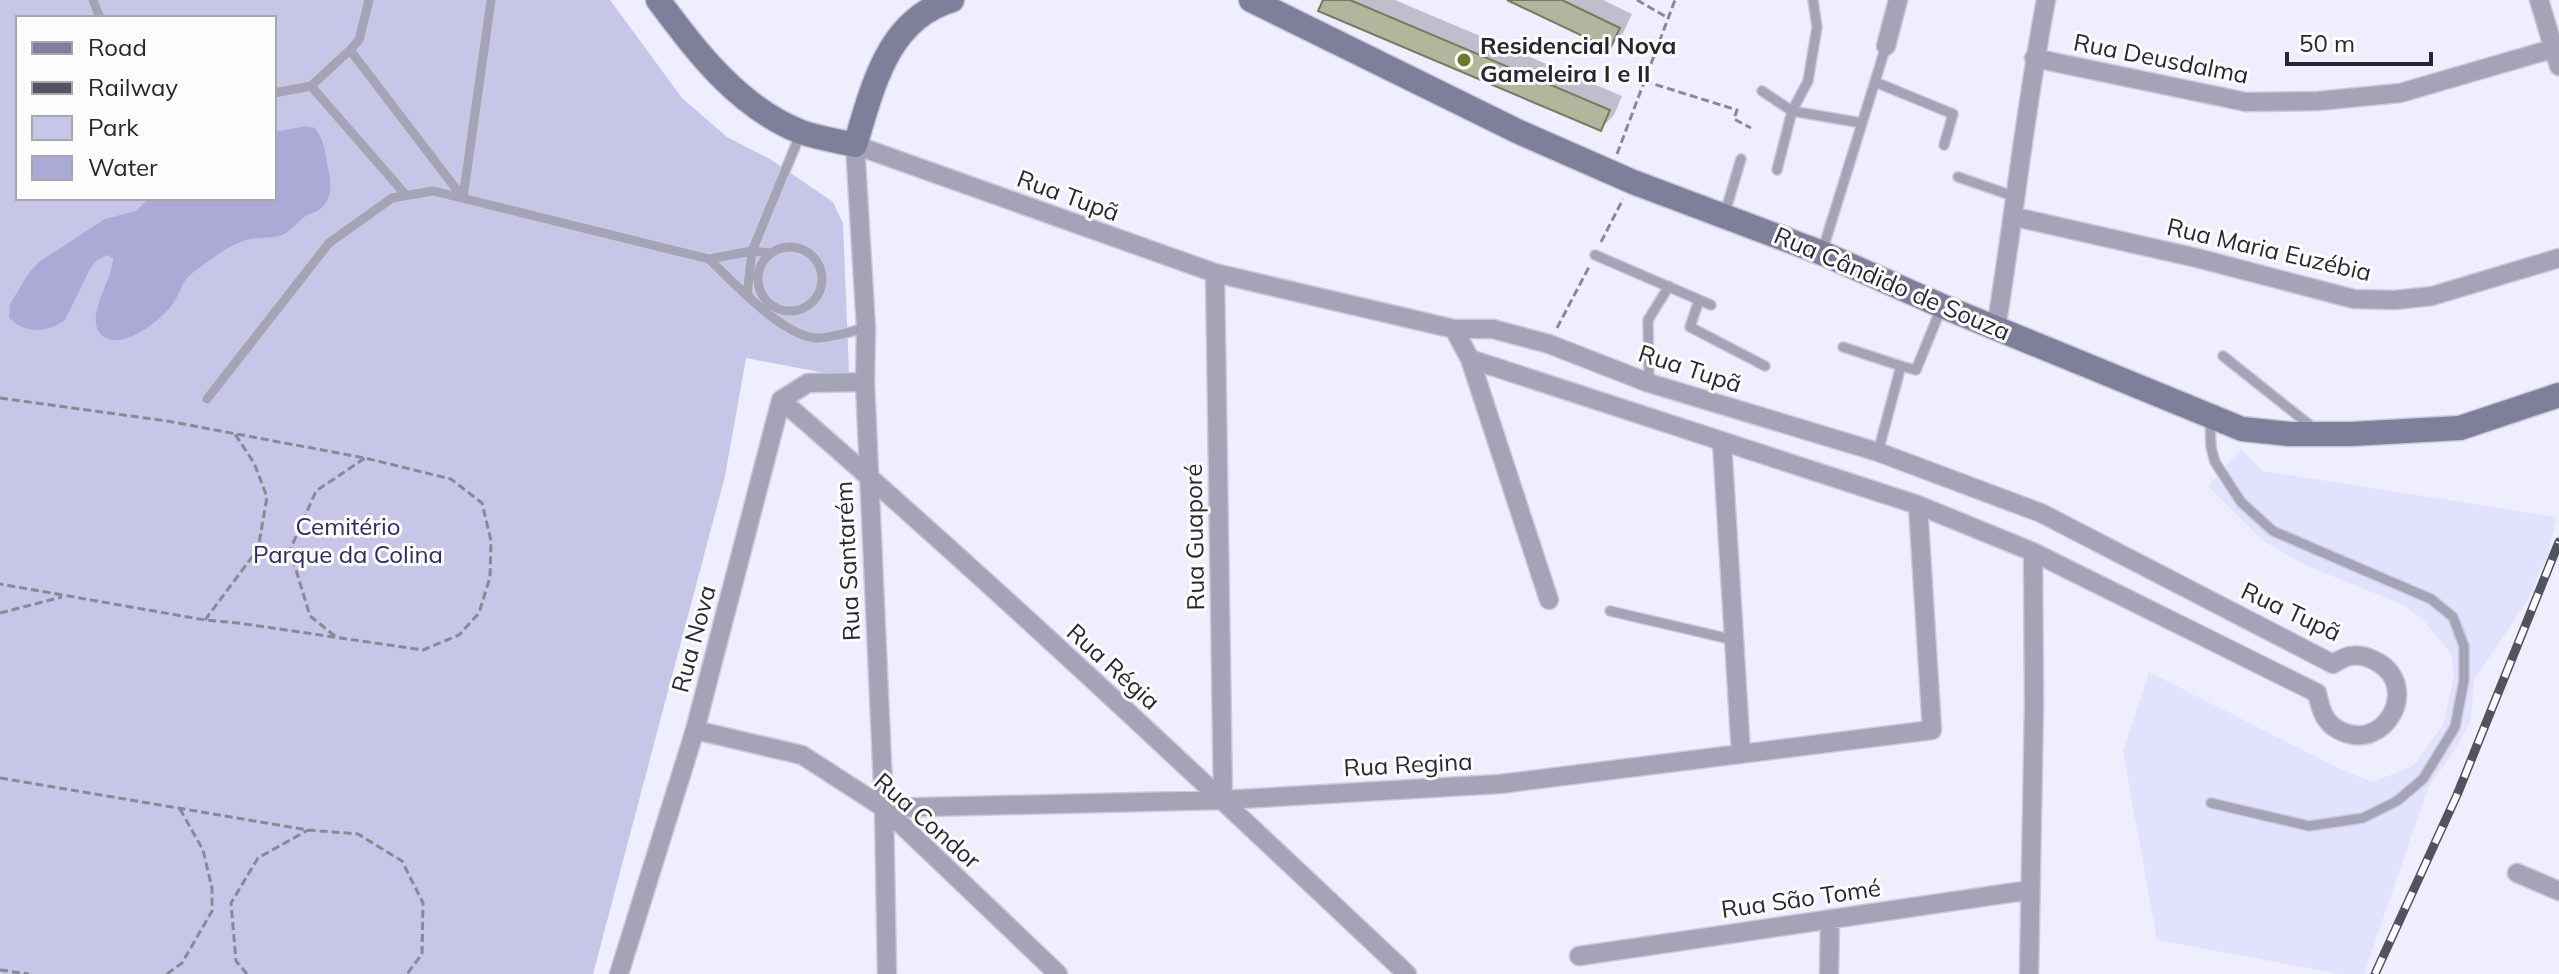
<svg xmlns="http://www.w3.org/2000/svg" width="2559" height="974" font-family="Mulish,sans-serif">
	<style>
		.built { fill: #e2e2fe }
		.green { fill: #c7c6e8; fill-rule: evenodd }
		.water { fill: #aba9d6 }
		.shadow { fill: #0003 }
		.building { fill: #b0b79c; stroke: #757b62; stroke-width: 2 }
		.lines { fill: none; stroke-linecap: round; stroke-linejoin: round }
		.lane-casing { stroke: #cacada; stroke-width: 12 }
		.street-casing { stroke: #cacada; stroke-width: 21 }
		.secondary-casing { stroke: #cacada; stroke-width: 27 }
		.path { stroke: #898996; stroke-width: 3; stroke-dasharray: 8 4; stroke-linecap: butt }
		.lane { stroke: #a4a3b7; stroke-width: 9 }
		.street { stroke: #a4a3b7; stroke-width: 18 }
		.secondary { stroke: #7f7e9b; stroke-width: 24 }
		.rail-casing { stroke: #53535f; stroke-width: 9 }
		.rail { stroke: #fdfdfd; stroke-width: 6; stroke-dasharray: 18; stroke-linecap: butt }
		.poi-dot { fill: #6b7a28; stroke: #fdfdfd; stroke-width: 3 }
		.labels { text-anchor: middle; stroke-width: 6; stroke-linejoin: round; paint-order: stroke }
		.poi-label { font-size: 24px; font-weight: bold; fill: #272731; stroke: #fdfdfd; text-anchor: start }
		.street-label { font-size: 24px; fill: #272731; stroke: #fdfdfd }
		.park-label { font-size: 24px; fill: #312960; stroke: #fdfdfd }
	</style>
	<rect width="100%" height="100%" fill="#eef"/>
	<path class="built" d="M2241,449L2263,471L2557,517L2546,562L2539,571L2535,585L2524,606L2474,680L2471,720L2456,748L2428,788L2364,974H2340L2157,940L2123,752L2149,672L2342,770L2373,782L2413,766L2443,725L2454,677L2451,654L2424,621L2404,605L2305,565L2262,540L2208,486Z"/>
	<path class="green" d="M0,0H610L682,98L727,137L770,159L833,202L843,223L849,372L841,376L746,358L725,476L593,974H0ZM18,18H274V198H18Z"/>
	<path class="water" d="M307,126L315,128C325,141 325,153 328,168C332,183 333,201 317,211C314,213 308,214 306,216C297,221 292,231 282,235C271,239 258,237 246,240C229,245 213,258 199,268C179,281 184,289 171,306C160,321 123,350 104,337C81,320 113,281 113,258L107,255L96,261L90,269L65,320C47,333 25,334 9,318L10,304L29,273L39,262L105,219L136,211L149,198H274V132Z"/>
	<path class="shadow" d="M1325,0H1395L1622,96L1614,115L1601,128Z
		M1512,0H1603L1632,14L1623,33L1609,47Z"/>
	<path class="building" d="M1323,0H1350L1610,110L1601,131L1318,11Z
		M1507,0H1562L1620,28L1610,49Z"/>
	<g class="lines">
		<g class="lane-casing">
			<path id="lane" d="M93,0L100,18
				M350,50L463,198
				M1875,82L1953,114L1944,145
				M311,86L405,194
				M1762,91L1792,111L1862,123
				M274,93L311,86L350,50L359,40L369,0
				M1777,170L1792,111L1808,81L1817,27L1813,0
				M1958,177L2016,197
				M463,198L491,0
				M1724,216L1741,159
				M758 279a32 32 0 1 1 64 0a32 32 0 1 1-64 0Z
				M1822,252L1886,46
				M770,253L752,251L709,259C733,282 784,338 818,338C833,338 851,331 866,328
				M1595,255L1711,305
				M749,296H747L752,251L800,135
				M1699,300L1690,327L1765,366
				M1843,347L1901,366
				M2223,356L2316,430
				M1649,383L1648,320L1669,286
				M207,399L329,243L392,198L433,191L709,259
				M2210,419L2211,447L2215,462L2241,502L2273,531L2431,599L2453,617L2464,646V680L2455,727L2423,779L2397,801L2363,818L2309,826L2211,803
				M1878,452L1901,366L1916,370L1942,306
				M1610,611L1734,640"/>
		</g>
		<g class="street-casing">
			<path id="street" d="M2539,0L2559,66
				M1886,46L1898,0
				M2034,58L2246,102L2318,101L2400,93L2559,47
				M2015,217L2197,258L2354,299L2395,300L2432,296L2559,258
				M1215,273L1223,800
				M1996,328C2014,219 2025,109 2046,0
				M1470,359L1549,600
				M781,400C995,585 1201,780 1407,974
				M1722,442L1741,754
				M695,730L802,755L884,808L1058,974
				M884,808L1223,800L1500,784L1932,730L1918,505
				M2517,873L2559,891
				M1579,956L2030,890
				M619,974L695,730L781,400L808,383L865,382
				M887,974L884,808L865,382L866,328L855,145L1215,273L1454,329H1493L1549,344L1649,383L1878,452L2041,513L2333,664C2338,661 2344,657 2350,656C2360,654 2371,658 2379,663C2419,688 2386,750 2343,732C2325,725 2321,711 2317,693L2033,552L1918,505L1470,359L1454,329
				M1829,974L1830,919
				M2029,974L2034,706L2033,552"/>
		</g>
		<g class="secondary-casing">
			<path id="secondary" d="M658,0C697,52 738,107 801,132C818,138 838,141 855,145C873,88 886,20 952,0
				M1251,0L1519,132L1633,182L1822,253L1942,306L2242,429L2289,434H2351L2460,428L2559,395"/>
		</g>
		<path class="path" d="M1637,0L1668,18
			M1644,81L1737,110L1734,119L1751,128
			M1617,154L1675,0
			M1601,242L1623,199
			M1557,328L1589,267
			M0,398L167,421L365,458L451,479L482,503L491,541L490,577L479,613L459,635L423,650L238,623L205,620L0,584
			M0,613L62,597
			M205,620L258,549L267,497L254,463L235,434
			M335,636L310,616L290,550L316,491L365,458
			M0,778L308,830L358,834L402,861L423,903L422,954L407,974
			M0,970L29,974
			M167,974L182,963L212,911V888L203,850L180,809
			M247,974L236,961L231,903L258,858L308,830"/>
		<use href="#lane" class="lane"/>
		<use href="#street" class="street"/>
		<use href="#secondary" class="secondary"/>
		<g class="rail-casing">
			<path id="rail" d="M2375,974L2457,795L2559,542"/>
		</g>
		<use href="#rail" class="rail"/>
	</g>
	<circle class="poi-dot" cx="1464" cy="60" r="8"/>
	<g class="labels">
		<g class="poi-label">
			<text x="1480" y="54">Residencial Nova<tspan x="1480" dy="28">Gameleira I e II</tspan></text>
		</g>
		<g class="street-label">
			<text transform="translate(2161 59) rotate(11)" y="8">Rua Deusdalma</text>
			<text transform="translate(1068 196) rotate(20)" y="8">Rua Tupã</text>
			<text transform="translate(2269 250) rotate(13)" y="8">Rua Maria Euzébia</text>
			<text transform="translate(1892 284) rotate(23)" y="8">Rua Cândido de Souza</text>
			<text transform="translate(1690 369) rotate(18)" y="8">Rua Tupã</text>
			<text transform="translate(1195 537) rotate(-91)" y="8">Rua Guaporé</text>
			<text transform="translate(848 561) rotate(-93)" y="8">Rua Santarém</text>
			<text transform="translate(2291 612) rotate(25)" y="8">Rua Tupã</text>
			<text transform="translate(694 639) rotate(-75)" y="8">Rua Nova</text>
			<text transform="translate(1113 667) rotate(42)" y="8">Rua Régia</text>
			<text transform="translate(1408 765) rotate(-3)" y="8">Rua Regina</text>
			<text transform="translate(927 821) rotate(41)" y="8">Rua Condor</text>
			<text transform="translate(1801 899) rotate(-8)" y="8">Rua São Tomé</text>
		</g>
		<g class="park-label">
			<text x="348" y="535">Cemitério<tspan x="348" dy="28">Parque da Colina</tspan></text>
		</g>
	</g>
	<rect x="16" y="16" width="260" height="184" fill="#fdfdfd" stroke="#a7a7ab" stroke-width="2"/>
	<rect x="32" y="42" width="40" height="12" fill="#7f7e9b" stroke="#a7a7ab" stroke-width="2"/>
	<text x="88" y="56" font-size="24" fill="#272731">Road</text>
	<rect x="32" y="82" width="40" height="12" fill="#53535f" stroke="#a7a7ab" stroke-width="2"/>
	<text x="88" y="96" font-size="24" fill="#272731">Railway</text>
	<rect x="32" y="116" width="40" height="24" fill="#c7c6e8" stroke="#a7a7ab" stroke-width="2"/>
	<text x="88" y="136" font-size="24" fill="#272731">Park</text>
	<rect x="32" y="156" width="40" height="24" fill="#aba9d6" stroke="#a7a7ab" stroke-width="2"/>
	<text x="88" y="176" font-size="24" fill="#272731">Water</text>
	<path d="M2287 52v12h144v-12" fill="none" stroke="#272731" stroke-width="4"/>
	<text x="2299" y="52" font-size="24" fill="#272731" stroke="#fdfdfd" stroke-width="6" paint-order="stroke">50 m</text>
</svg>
